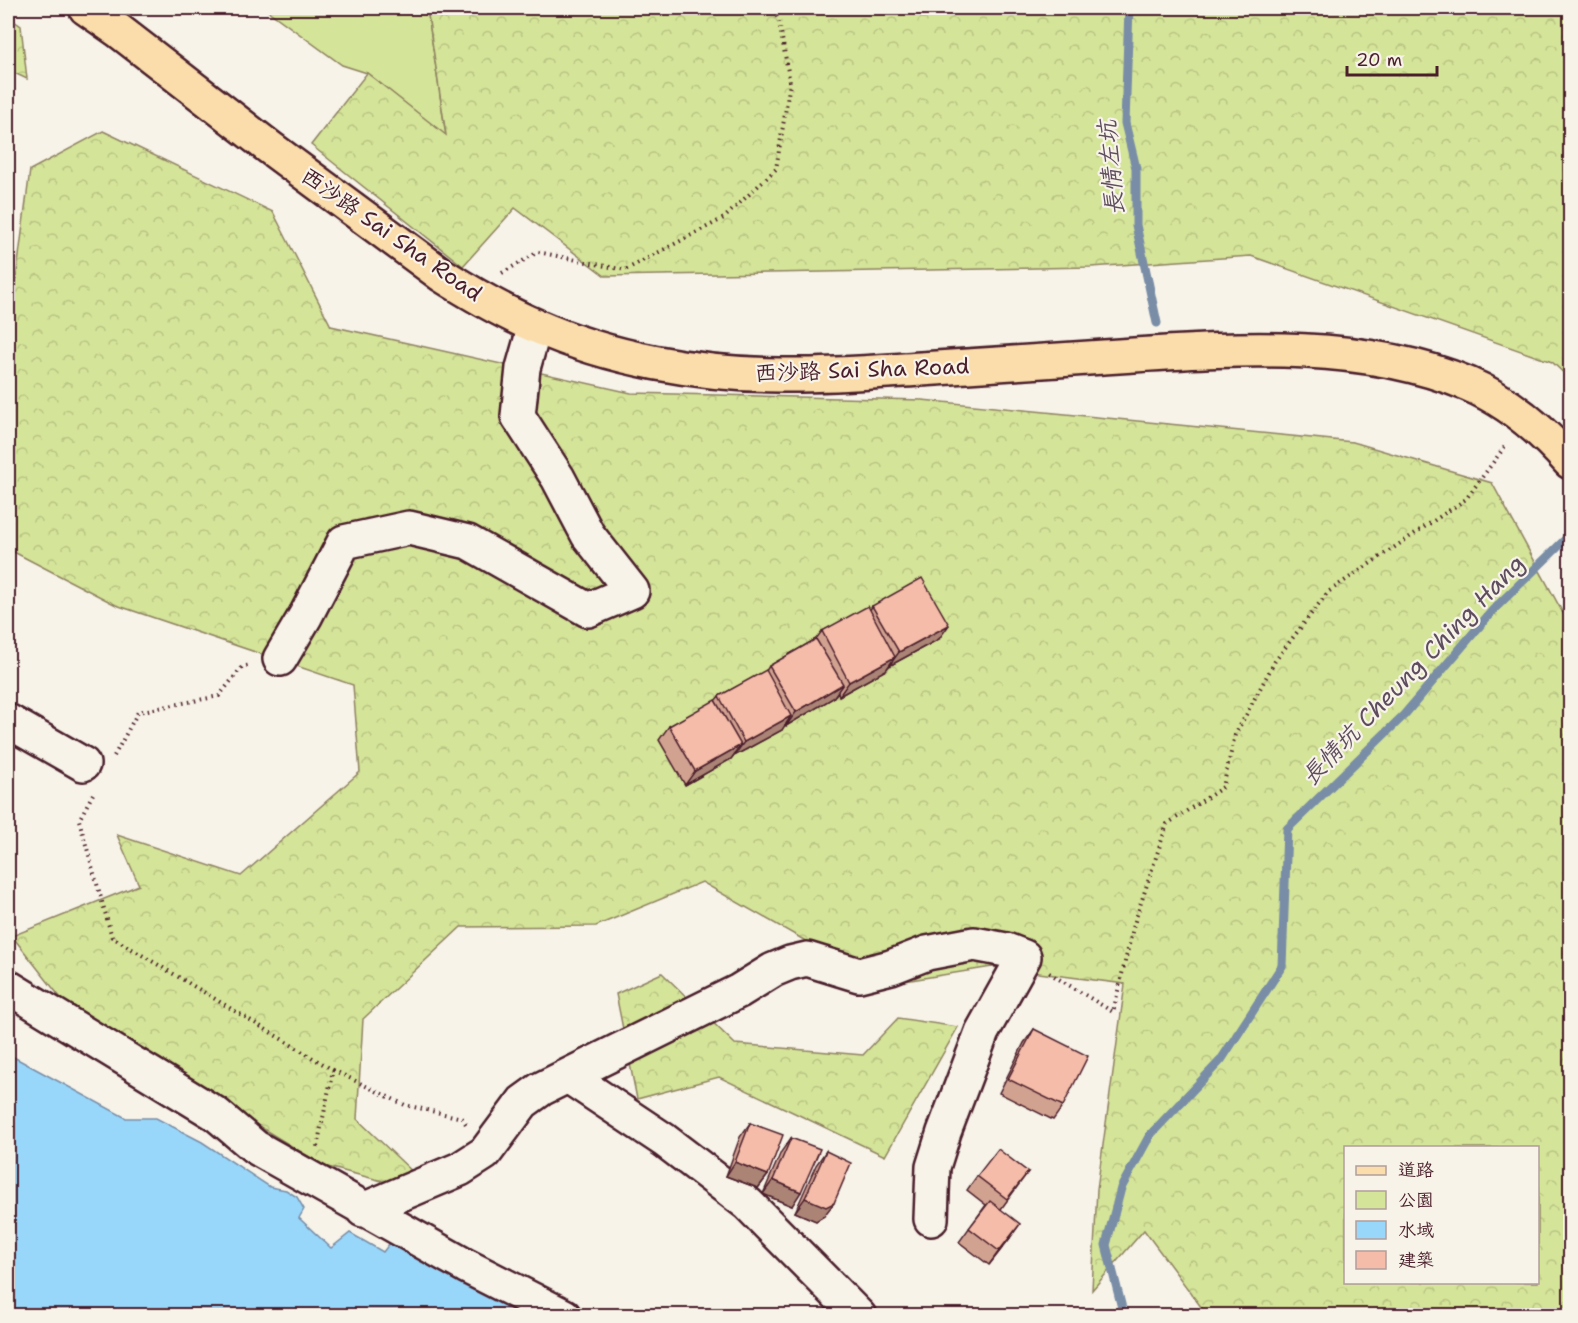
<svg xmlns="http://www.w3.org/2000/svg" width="1578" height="1323" font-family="'Shantell Sans','LXGW WenKai TC',sans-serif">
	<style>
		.green { fill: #d4e498; stroke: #8f8262; stroke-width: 1.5 }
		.forest { fill: url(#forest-crowns); stroke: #8f8262; stroke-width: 1.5; fill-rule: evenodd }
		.water { fill: #98d7fa; stroke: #798da7; stroke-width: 1.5 }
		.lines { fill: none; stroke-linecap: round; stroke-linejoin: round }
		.stream { stroke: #798da7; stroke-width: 9 }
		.minor-casing { stroke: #4a1f2b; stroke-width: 38 }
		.major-casing { stroke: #4a1f2b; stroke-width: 38 }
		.path { stroke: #4a1f2b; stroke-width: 4; stroke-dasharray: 1.5 4.5; stroke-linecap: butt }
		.minor { stroke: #f7f3e8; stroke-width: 33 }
		.major { stroke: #faddab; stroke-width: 33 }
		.wall { fill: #d2a291; stroke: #4a1f2b; stroke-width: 1.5 }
		.shaded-wall { fill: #ab8476; stroke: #4a1f2b; stroke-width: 1.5 }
		.building { fill: #f4bca9; stroke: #4a1f2b; stroke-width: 1.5 }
		.labels { text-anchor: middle; stroke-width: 4.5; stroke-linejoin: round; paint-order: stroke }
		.street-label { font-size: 22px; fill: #4a1f2b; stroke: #f7f3e8 }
		.water-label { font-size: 24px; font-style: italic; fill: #5e4d5f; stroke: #f7f3e8 }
	</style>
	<defs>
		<pattern id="forest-crowns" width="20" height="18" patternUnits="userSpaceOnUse" patternTransform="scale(1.5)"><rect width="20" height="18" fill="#d4e498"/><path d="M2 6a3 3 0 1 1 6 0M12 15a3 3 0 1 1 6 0" fill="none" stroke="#b8c383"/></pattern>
	</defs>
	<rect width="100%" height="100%" fill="#f7f3e8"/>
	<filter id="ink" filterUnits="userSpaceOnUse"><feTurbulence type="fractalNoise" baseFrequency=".0167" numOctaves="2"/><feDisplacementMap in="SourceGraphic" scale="12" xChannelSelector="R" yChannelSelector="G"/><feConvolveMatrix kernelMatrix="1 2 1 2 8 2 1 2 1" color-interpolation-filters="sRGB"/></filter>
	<g filter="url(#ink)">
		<path class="green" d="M264,8H427L446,136L367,73L342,65Z"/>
		<path class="forest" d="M427,8H1570V379L1552,362L1251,256L1091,267L605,276L515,208L463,266L311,145L367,73L446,135Z
			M8,17L21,26L27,79L8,70Z
			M103,131L273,212L331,326L631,393L922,400L1353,442L1492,483L1570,626V1315H1207L1144,1230L1092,1290L1097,1189L1125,984L992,967L905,981L832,956L702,882L596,926L461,927L363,1019L357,1119L437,1195L324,1166L71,1011L12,936L139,885L117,835L241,876L360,772L353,685L116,605L8,549V342L30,170ZM1346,1148H1538V1282H1346Z
			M662,973L735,1044L863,1055L898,1018L958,1027L885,1156L719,1077L637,1099L616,994Z"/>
		<path class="water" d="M8,1054L126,1118H156L202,1142L270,1187L286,1190L297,1197L304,1209L299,1218L331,1248L350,1233L383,1252L393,1239L536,1315H8Z"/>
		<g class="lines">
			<path class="stream" d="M1129,8L1125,123L1136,168V225L1157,323
				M1124,1316L1106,1245L1121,1188L1150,1135L1221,1060L1282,966L1287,829L1404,715L1493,610L1570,535"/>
			<g class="minor-casing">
				<path id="minor" d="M280,659L306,615L344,542L409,528L468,542L588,610L632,591L588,535L558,478L518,416L523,368L535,326
					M8,721L83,764
					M8,987L216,1114L255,1147L466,1266L564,1316
					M568,1076L664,1140L748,1204L859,1316
					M363,1210L460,1169L485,1153L523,1102L541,1089L739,991L773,970L790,963L807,959L859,975L891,967L927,953L974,944L1006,950L1024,957L982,1032L944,1132L933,1167L931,1219"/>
			</g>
			<g class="major-casing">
				<path id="major" d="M86,8L119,31L269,147L442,275C472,294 503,312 536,326C611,359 697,374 779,375C826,376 873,372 921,369C992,364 1063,359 1134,355C1241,348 1366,341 1468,384C1508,401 1542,430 1570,462"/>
			</g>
			<path class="path" d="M502,273L538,252L625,270L724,218L776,169L790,83L779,21L772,8
				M114,756L138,712L219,696L242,667L250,665
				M93,794L79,820L112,937L333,1070L317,1147
				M1049,973L1113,1012L1134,924L1167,824L1223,787L1235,735L1275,661L1328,592L1466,499L1506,445
				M333,1070L405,1105L462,1118L466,1124"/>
			<use href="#minor" class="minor"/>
			<use href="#major" class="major"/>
		</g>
		<path class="wall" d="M872,606L939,639L889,666L886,670L839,696L838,692L833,698L786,726L785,724L782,730L734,756V755L731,759L685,785L659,740L669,726L715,701L719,696L766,671L769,666L816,639L822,631L870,610Z
			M1034,1029L1063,1106L1053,1120L999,1093L1024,1043Z
			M750,1123L768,1175L758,1188L726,1176L740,1137Z
			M791,1138L792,1206L763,1194L781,1152Z
			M826,1151L824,1216L816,1221L795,1212L816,1165Z
			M1028,1172L1001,1209L1010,1238L989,1265L959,1242L986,1205L967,1190L977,1176Z"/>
		<path class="shaded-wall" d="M949,625L939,639L889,666L899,652Z
			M895,657L886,670L839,696L849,682Z
			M843,684L833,698L786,726L796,712Z
			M791,716L782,730L734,756L744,742Z
			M741,745L731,759L685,785L695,771Z
			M735,1162L768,1175L758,1188L726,1176Z
			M773,1180L801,1192L792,1206L763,1194Z
			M805,1198L834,1203L824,1216L816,1221L795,1212Z
			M1020,1224L1010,1238L989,1265L999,1251Z"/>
		<path class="building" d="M922,578L949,625L899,652L872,606Z
			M868,606L895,657L849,682L822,631Z
			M816,639L843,684L796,712L769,666Z
			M766,670L791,716L744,742L719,696Z
			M715,700L741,745L695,771L669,726Z
			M1034,1029L1088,1056L1063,1106L1008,1079Z
			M750,1123L783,1135L768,1175L735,1162Z
			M791,1138L820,1149L801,1192L773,1180Z
			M998,1149L1028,1172L1007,1199L977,1176Z
			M826,1151L851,1163L834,1203L826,1207L805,1198Z
			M990,1201L1020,1224L999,1251L969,1228Z"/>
	</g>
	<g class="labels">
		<g class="street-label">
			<text transform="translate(392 234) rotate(35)" y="8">西沙路 Sai Sha Road</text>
			<text transform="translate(862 369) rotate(-2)" y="8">西沙路 Sai Sha Road</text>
		</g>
		<g class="water-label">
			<text transform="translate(1111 168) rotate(-95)" y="8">長情左坑</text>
			<text transform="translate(1413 670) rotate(-46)" y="8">長情坑 Cheung Ching Hang</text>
		</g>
	</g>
	<rect width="1578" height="1323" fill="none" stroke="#f7f3e8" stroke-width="30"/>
	<rect x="15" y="15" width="1548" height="1293" fill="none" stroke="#4a1f2b" stroke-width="2" filter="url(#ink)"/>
	<rect x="1344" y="1146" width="195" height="138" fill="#f7f3e8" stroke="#b29e9c" stroke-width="1.5"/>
	<rect x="1356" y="1166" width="30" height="9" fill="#faddab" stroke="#b29e9c" stroke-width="1.5"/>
	<text x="1398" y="1176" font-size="18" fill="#4a1f2b">道路</text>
	<rect x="1356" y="1191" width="30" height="18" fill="#d4e498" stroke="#b29e9c" stroke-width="1.5"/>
	<text x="1398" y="1206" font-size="18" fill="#4a1f2b">公園</text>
	<rect x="1356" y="1221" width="30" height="18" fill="#98d7fa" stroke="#b29e9c" stroke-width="1.5"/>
	<text x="1398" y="1236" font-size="18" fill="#4a1f2b">水域</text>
	<rect x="1356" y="1251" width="30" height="18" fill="#f4bca9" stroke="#b29e9c" stroke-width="1.5"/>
	<text x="1398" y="1266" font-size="18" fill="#4a1f2b">建築</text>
	<path d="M1347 66v9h90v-9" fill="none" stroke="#4a1f2b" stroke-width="3"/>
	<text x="1356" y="66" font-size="18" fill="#4a1f2b" stroke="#f7f3e8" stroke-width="4.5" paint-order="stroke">20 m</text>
</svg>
